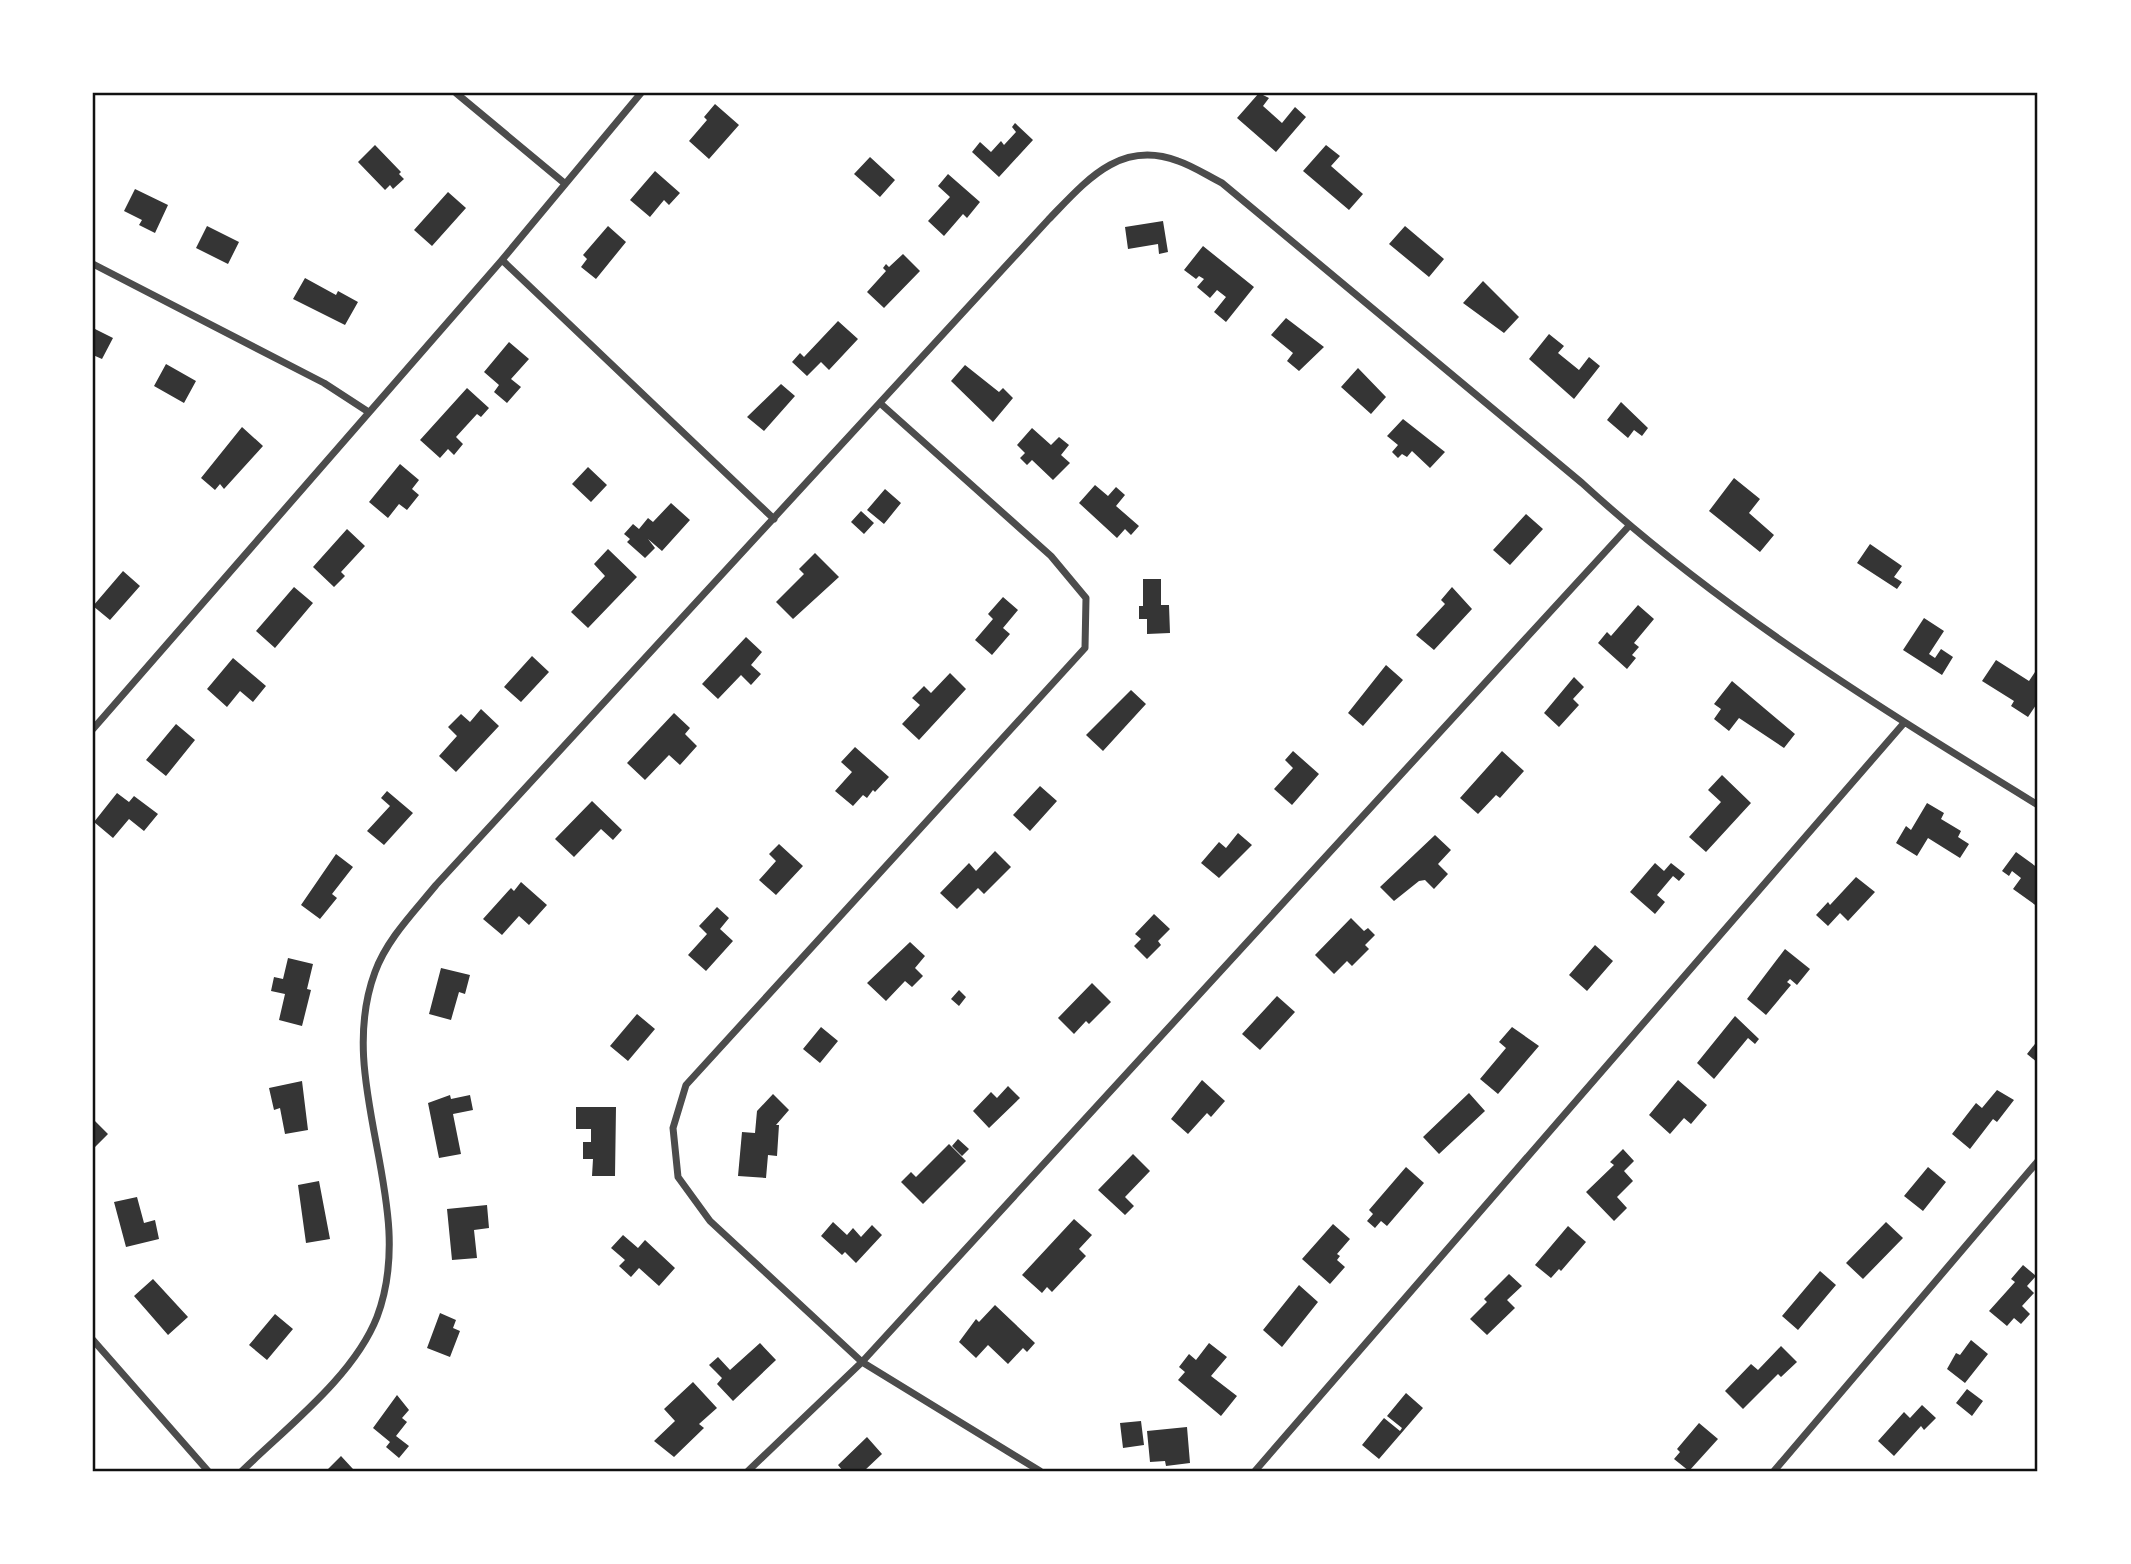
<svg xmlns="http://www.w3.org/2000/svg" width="2131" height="1564" font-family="'Work Sans',sans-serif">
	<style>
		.building { fill: #353535 }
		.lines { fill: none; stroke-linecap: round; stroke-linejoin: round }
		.minor { stroke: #4c4c4c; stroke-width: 7 }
		.neatline { fill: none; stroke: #111; stroke-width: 2.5 }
	</style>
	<rect width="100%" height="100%" fill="#fff"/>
	<path class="building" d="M1259,93L1269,98L1263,106L1282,123L1295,107L1306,117L1276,152L1237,118Z
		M715,104L739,125L709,159L689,141L707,120L704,117Z
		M1015,123L1033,140L999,177L972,152L980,142L991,152L1001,141L1004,145L1016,132L1012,127Z
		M375,145L401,172L399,174L404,179L393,189L390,185L385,190L358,162Z
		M1326,145L1340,156L1331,166L1363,194L1349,210L1303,171Z
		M870,157L895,180L880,197L854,174Z
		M655,171L680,193L669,205L664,200L650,217L630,200Z
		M948,174L980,202L967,218L963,214L944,236L928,221L950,197L938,186Z
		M135,189L168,205L155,233L139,225L142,220L124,211Z
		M448,192L466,208L432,246L414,230Z
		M1163,221L1168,252L1159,254L1158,244L1128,249L1125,227Z
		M207,226L239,242L228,264L196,248Z
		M608,226L626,242L596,279L581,267L587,259L583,255Z
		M1405,226L1444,259L1429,277L1389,244Z
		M1203,246L1254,287L1226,322L1214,312L1226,297L1217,290L1210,298L1197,287L1204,279L1199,276L1196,279L1184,270Z
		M903,254L920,271L884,308L867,292L886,271L883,268L886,264L889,267Z
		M305,278L336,295L338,291L358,302L345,325L293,299Z
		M1483,281L1519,317L1504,333L1463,303Z
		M1286,318L1324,347L1299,371L1287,361L1293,353L1271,335Z
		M838,321L858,339L829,370L821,362L807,376L792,362L800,353L804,357Z
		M93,328L113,338L102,359L93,355Z
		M1549,334L1564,346L1558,353L1579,370L1589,357L1600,366L1574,399L1529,359Z
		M509,342L529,359L511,379L521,387L507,403L494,392L499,385L484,372Z
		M166,364L196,381L184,403L154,386Z
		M965,365L999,392L1003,388L1013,398L993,422L951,381Z
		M1358,368L1386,397L1371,414L1341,387Z
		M781,384L795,396L764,431L747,417Z
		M467,388L489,408L481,417L477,414L456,437L463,444L454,455L448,449L440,458L420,440Z
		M1621,402L1648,428L1642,436L1634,430L1628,438L1607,420Z
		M1403,419L1445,452L1430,468L1412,451L1407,457L1402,454L1398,458L1392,452L1398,445L1387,436Z
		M242,427L263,446L224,489L220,484L215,490L201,478Z
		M1032,428L1051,445L1059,437L1069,445L1061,455L1070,463L1053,480L1032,460L1027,465L1020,458L1025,453L1017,445Z
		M400,464L419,480L412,489L419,495L407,510L399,504L388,518L369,502Z
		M588,467L607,485L591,502L572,484Z
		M1734,478L1760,499L1749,513L1774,535L1760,552L1709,511Z
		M1095,485L1108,496L1116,487L1125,495L1116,506L1139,526L1131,535L1125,529L1117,538L1079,503Z
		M885,489L901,503L884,524L867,510Z
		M671,503L690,520L662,551L648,539L655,548L645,558L627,542L630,539L624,534L633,524L639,529L648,518L653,522Z
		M861,511L874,523L864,534L851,522Z
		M1526,514L1543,529L1510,565L1493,550Z
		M347,529L365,546L341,572L345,576L334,587L313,567Z
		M1870,544L1902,566L1894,577L1902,582L1897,589L1857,563Z
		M608,549L637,577L588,628L571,612L605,576L594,564Z
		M815,553L839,577L793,619L776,602L804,574L799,569Z
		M123,571L140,586L110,620L93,606Z
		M1143,579H1161V605H1169L1170,633L1147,634V619H1139V606H1143Z
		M294,587L313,603L275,648L256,631Z
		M1452,587L1472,609L1434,650L1416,635L1445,604L1441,600Z
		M1003,597L1018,610L1003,628L1010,634L992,655L975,640L993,619L988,614Z
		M1638,605L1654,619L1634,643L1639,647L1632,655L1636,658L1627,669L1598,643L1607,632L1611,636Z
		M1924,618L1944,631L1929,654L1935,658L1941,649L1953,657L1942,675L1903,650Z
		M746,637L762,652L751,665L761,674L751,685L741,675L718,699L702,684Z
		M532,656L549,672L521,702L504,687Z
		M233,658L266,686L253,702L240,691L227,707L207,689Z
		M1996,660L2029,681L2035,672L2038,675V702L2028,717L2011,706L2014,701L1982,681Z
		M1386,665L1403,680L1363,726L1348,713Z
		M950,673L966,689L919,740L902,724L920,705L912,698L924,686L931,693Z
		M1574,677L1584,687L1573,699L1579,705L1559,727L1544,713Z
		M1732,681L1795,734L1784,748L1739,718L1729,731L1714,719L1721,709L1714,704Z
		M1131,690L1146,704L1103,751L1086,735Z
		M481,709L499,726L456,772L439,756L457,736L448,727L461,714L470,722Z
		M674,713L690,728L685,734L697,746L680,765L669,755L645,780L627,763Z
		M176,724L195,740L166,776L146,760Z
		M855,747L889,777L875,792L873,790L867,798L863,795L853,806L835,791L852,772L841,762Z
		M1293,751L1319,774L1292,805L1274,789L1293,768L1285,760Z
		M1502,751L1524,771L1500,798L1496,795L1478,814L1460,798Z
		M1722,775L1751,803L1706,852L1689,837L1721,802L1708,790Z
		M1040,786L1057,801L1030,831L1013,815Z
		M387,791L413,813L384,845L367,831L390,806L381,798Z
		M117,793L129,802L134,796L158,814L144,831L129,819L113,838L94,822Z
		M592,801L622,830L613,840L601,829L574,857L555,839Z
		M1927,803L1944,813L1941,819L1961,831L1958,837L1969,844L1960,858L1928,838L1917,856L1896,843L1906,826L1911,830Z
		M1238,833L1252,845L1219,878L1201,863L1219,842L1226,848Z
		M1435,835L1451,850L1438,864L1448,874L1434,889L1425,880L1419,881L1394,901L1380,887Z
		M779,844L803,866L776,895L759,880L776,861L769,854Z
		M995,851L1011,867L984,894L978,888L957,909L940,893L969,863L976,871Z
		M2016,852L2038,868V907L2013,889L2021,878L2012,871L2009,876L2002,871Z
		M336,854L353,867L332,894L337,898L320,919L301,905Z
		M1655,863L1664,871L1671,863L1685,874L1679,881L1673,876L1657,895L1665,902L1655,914L1630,892Z
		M1856,877L1875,892L1848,921L1840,913L1828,926L1816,915L1828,902L1830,905Z
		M521,882L547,905L529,925L519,916L502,935L483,919L511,888L514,891Z
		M717,907L729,918L720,929L733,941L706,971L688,955L707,934L699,926Z
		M1154,914L1170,929L1158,941L1161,945L1147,959L1134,946L1141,939L1135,934Z
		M1351,918L1364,931L1368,928L1375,935L1365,945L1369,949L1352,966L1347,961L1334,974L1315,955Z
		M910,942L925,956L915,968L923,976L912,987L905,981L886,1001L867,983Z
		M1595,945L1613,961L1587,991L1569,975Z
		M1785,949L1810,969L1797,985L1790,979L1787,982L1791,985L1766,1015L1747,999Z
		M288,958L313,964L307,989L311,990L302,1026L279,1020L285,994L271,991L274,977L283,979Z
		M441,968L470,975L465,994L459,992L451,1020L429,1014Z
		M1092,983L1111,1002L1089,1024L1086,1021L1074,1034L1058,1018Z
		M959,990L966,997L959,1006L951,999Z
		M1277,996L1295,1012L1260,1050L1242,1034Z
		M637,1014L655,1029L628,1061L610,1046Z
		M1735,1016L1759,1039L1755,1044L1748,1038L1714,1079L1697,1063Z
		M821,1027L838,1041L820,1063L803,1049Z
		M1512,1027L1539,1046L1498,1094L1480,1079L1506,1048L1499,1042Z
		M2038,1040V1063L2027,1054Z
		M1202,1080L1225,1101L1211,1117L1207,1113L1188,1134L1171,1119Z
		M1678,1080L1707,1105L1691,1124L1684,1118L1670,1134L1649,1115Z
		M302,1081L308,1130L285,1134L280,1108L274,1110L269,1088Z
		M1008,1086L1020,1098L989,1128L973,1111L991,1092L997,1098Z
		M1997,1090L2014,1100L1997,1122L1993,1119L1970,1149L1952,1134L1976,1103L1982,1108Z
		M1469,1093L1485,1111L1439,1154L1423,1137Z
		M773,1094L789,1110L776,1125H779L777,1156L768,1155L766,1178L738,1176L742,1132L755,1133L757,1111Z
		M450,1095L451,1099L470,1095L473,1110L453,1114L461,1154L439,1158L428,1103Z
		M576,1107H616L615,1176H592L593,1159H583V1142H591V1129H576Z
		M93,1119L108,1134L93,1149Z
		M958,1139L969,1149L962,1156L952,1146Z
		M949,1144L966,1161L923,1204L901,1182L911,1172L916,1177Z
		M1623,1149L1634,1161L1624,1171L1633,1181L1617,1197L1627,1208L1614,1221L1586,1192L1614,1165L1610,1162Z
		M1133,1154L1150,1171L1125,1197L1134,1206L1125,1215L1098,1190Z
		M1406,1167L1424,1183L1387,1226L1381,1221L1375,1228L1367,1221L1373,1214L1369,1210Z
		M1928,1167L1946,1182L1923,1211L1904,1196Z
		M319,1181L330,1239L306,1243L298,1185Z
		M137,1197L144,1223L155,1220L159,1239L126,1247L114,1202Z
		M487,1205L489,1228L474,1230L477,1258L452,1260L447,1209Z
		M1074,1219L1092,1235L1079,1249L1086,1256L1052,1292L1047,1287L1042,1293L1022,1275Z
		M833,1222L847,1235L853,1228L861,1237L872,1225L882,1235L856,1263L845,1252L842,1255L821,1236Z
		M1886,1222L1903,1238L1863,1279L1846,1263Z
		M1333,1224L1350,1239L1337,1254L1340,1256L1337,1260L1345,1267L1330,1284L1302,1259Z
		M1568,1226L1586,1242L1561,1271L1559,1269L1551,1278L1535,1265Z
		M623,1235L638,1248L645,1240L675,1268L659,1286L639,1268L631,1277L619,1266L625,1260L611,1248Z
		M2023,1265L2036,1276L2027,1286L2034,1293L2022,1306L2030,1314L2021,1324L2014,1318L2007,1326L1989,1311L2015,1282L2011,1279Z
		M1820,1271L1836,1285L1798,1330L1782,1316Z
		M1509,1274L1522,1286L1507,1300L1515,1308L1487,1335L1470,1319L1487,1302L1484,1299Z
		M153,1279L188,1317L168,1335L134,1296Z
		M1299,1285L1318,1302L1282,1347L1263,1330Z
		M995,1305L1035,1343L1027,1352L1023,1348L1008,1364L988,1345L976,1358L959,1342L976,1319L979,1322Z
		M440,1313L456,1320L453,1328L460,1331L450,1357L427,1348Z
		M275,1314L293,1329L267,1360L249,1345Z
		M1971,1340L1988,1354L1965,1383L1947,1369L1956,1353L1960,1355Z
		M760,1343L776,1360L733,1401L717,1384L722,1378L709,1365L718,1357L730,1370Z
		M1209,1343L1227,1357L1211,1376L1237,1396L1221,1416L1178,1380L1185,1372L1179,1367L1189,1354L1196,1360Z
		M1781,1346L1797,1362L1781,1377L1778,1374L1743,1409L1725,1391L1751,1364L1758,1370Z
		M693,1382L717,1408L699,1424L704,1428L674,1457L654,1441L675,1421L664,1409Z
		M1967,1389L1983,1401L1972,1416L1956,1403Z
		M1406,1393L1423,1408L1379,1459L1362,1445L1384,1418L1400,1431L1402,1428L1387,1416Z
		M397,1395L409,1410L402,1418L407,1422L396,1436L409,1446L399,1458L386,1447L390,1442L373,1428Z
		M1922,1405L1936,1418L1924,1430L1921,1426L1894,1456L1878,1441L1904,1412L1910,1418Z
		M1141,1421L1144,1445L1123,1448L1120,1423Z
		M1699,1423L1718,1439L1689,1471L1674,1459L1680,1452L1677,1449Z
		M1187,1427L1190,1463L1166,1466L1165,1461L1150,1462L1147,1431Z
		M867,1437L882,1454L864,1471H843L838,1465Z
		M341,1456L353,1469L327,1471L328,1469Z"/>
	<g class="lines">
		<path class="minor" d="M456,93L563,182
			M502,260L774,519
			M93,264L324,383L367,411
			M881,404L1051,556L1086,598L1085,648L686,1085L673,1128L678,1177L710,1221L862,1362L1040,1471
			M93,729L502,260L641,93
			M93,1340L208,1471
			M242,1471C287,1427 354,1376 377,1317C420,1203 333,1085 375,972C387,939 414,912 436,885L1049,219C1086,181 1120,139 1178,161C1193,166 1208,176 1222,183L1582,483C1719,609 1880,708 2038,805
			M748,1471L862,1362L1629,526
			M1255,1471L1904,723
			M1774,1471L2038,1161"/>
	</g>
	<rect width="2131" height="1564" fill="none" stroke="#ffffff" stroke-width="189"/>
	<rect x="94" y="94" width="1942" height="1376" class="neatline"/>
</svg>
